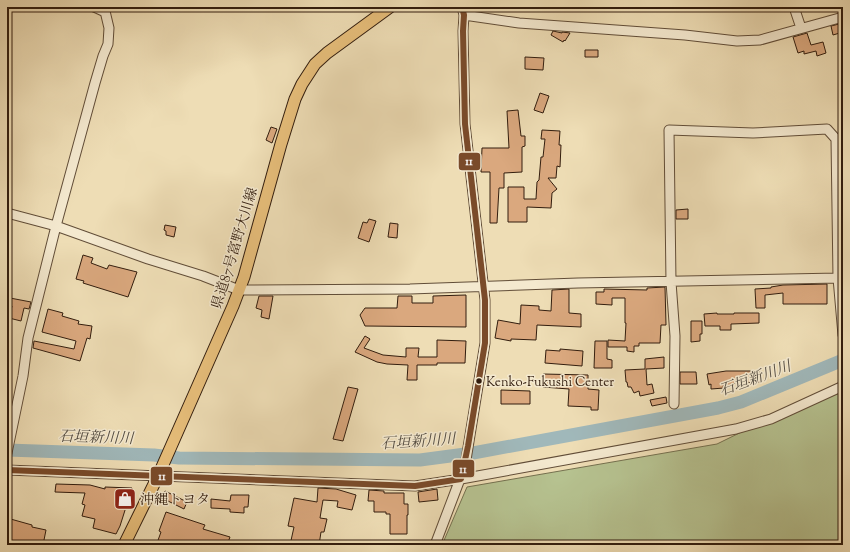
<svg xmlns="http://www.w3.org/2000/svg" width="850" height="552" font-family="'Sorts Mill Goudy','Noto Serif JP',serif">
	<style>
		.green { fill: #b6c290; stroke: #74704f }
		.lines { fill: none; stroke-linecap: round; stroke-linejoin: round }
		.river { stroke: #a0b8ba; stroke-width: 13 }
		.building { fill: #daa87e; stroke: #321d0e }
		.minor-casing { stroke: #614d38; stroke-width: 11 }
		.major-casing { stroke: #321d0e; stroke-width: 13 }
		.minor { stroke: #f4e9cf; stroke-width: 9 }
		.major { stroke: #e7be7a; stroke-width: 11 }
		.bus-1-casing { stroke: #f4e9cf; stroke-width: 9 }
		.bus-1 { stroke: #7a4b2a; stroke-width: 6 }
		.bus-dot { fill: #321d0e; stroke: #f4e9cf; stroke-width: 1.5 }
		.labels { text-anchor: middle; stroke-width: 3; stroke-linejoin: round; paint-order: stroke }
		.bus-label { font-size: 13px; fill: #321d0e; stroke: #f4e9cf; text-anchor: start }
		.street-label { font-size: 14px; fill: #321d0e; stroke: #f4e9cf }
		.poi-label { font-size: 14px; fill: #321d0e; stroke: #f4e9cf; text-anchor: start }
		.water-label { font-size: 15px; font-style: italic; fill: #534c42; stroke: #f4e9cf }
		.line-badge { stroke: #f4e9cf; stroke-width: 1.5 }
		.badge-label { font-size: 11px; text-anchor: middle; font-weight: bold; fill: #fff }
	</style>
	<rect width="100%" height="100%" fill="#eeddb5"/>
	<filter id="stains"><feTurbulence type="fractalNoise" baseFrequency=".005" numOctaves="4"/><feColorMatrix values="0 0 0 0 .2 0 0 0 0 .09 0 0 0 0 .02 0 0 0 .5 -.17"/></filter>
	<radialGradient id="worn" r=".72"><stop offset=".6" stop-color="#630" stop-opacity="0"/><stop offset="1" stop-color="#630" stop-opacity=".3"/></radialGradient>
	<path class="green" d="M843,382V545H442L467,487L717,444Z"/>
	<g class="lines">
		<path class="river" d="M7,450L154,455L179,458L420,460L473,453L718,408L741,402L843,360"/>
	</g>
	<path class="building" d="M843,23V32L833,35L831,26Z
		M553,31L562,33V32L570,33L565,41L564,40L563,42L551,35Z
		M807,33L811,45L823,42L826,53L817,56L816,51L804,54V51L798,53L793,37Z
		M585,50H598V57H585Z
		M525,57L544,58L543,70L525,69Z
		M540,93L549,96L543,113L534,110Z
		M518,110L521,136H525V146L522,147V172L504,173V188H499L497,223H490V172H481L482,148H509L507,111Z
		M271,127L277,129L272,143L266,140Z
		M542,130L560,131L559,145H561L560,167L557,166L556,178H548L557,189L552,193L551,208L527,207V222H508V187H524V199H536L537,182L539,180L541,157H543L545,139H541Z
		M688,209V219H676V210Z
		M369,219L376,221L369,242L358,238L363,222L367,223Z
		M390,223L398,224L397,238L388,237Z
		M165,225L176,227L174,237L166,235V231L164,230Z
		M83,255L93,258L91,263L107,269L109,265L137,272L128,297L83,283L84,281L76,279Z
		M827,284V304H783V293L765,295V308H756L755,289L771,288V287L783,285Z
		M665,287L666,325H661L660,343H639V346H634V352L627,351V347H608V340L625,341L626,323H625V298H612V305L596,304V292H604V289L647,290V288Z
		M569,289V313L581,314V327L537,325L536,340L511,339V341L495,338L498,320L520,324L521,305L539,306V310L551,311L552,290Z
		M466,295V327L365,326L360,315L365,308H397L398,296H412V303H433V296Z
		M259,296H273L269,319L261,317L262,310L256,308Z
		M10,298L31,302L29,309L24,308L21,321L9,318L12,306L9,305Z
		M48,309L63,313L62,316L79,321L78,324L92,326L90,339L87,338L80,361L33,348L34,341L74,349L76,341L42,332Z
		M717,313V314H734V313H759V323L731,324V330H720V326H705L704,314Z
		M691,321H702V334H700V341L691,342Z
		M365,336L370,339L364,348L383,355L406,357V348H419L418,357H437V340L466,341L465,363H437V365H417V380H407L408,365L387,364L377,362L355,352Z
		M595,341H607V359L612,360V368H594Z
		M560,349L583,351L582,366L545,363L546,350L560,351Z
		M664,357V368L646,369L647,385L652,384L654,393L640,396L639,391L634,393L631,387H628L627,382H626L625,370L645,369V359Z
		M726,371H760V382L734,383V385L723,386L724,388L711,389V384L709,385L707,374Z
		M680,372H696L697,384H680Z
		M543,374L588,375V389L599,390L598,410H591V407L568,406L569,389L543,387Z
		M348,387L358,389L343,441L333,439Z
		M501,390L530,391V404H501Z
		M666,397L667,403L652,406L650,400Z
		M56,484L90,485L105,489V487L132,488L120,526L116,534L93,528L95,519L82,516L85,505L82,504L85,493L55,492Z
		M318,488L336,489L356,495L352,510L337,507L338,501L323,500L320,518L327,519L324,532H321L319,545H290L294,527L288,526L294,498L317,502Z
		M437,489L438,500L419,502L418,492Z
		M369,490L384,491V493H404V504H408V515H407V534H390V514H386V512H374V501H368Z
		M165,491L187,502L184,509L162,498Z
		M231,495H249L248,507H244V513L230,512V509L211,508V499L230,501Z
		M166,512L205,525L203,529L230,537L227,545H163L157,543L161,532L159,531Z
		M7,518L32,525V527L46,530L43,545H11L12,544L7,543Z"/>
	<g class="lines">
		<g class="minor-casing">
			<path id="minor" d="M94,7L105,12
				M794,7L801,28
				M464,15L519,23L685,35L737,41L760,40L843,17
				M7,213L56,226L148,259L203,276L239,290L410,289L578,283L838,278
				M674,404L675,336L671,282L669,130L753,133L827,129L836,139L838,278L843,335
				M7,453L23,376L28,338L56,226L95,83L103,56L108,44L109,28L104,7
				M7,470L415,486L461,479L736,429L771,419L843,386
				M435,545L465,466L485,343V300L465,124L463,31L464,15L462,7"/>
		</g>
		<g class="major-casing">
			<path id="major" d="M124,545L158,476L233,306L244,277L281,144L295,99L302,84L315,64L327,53L390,7"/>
		</g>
		<use href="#minor" class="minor"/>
		<use href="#major" class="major"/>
		<g class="bus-1-casing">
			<path id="bus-1" d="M7,470L415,486L461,479L468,446L485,343V300L465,124L463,31L464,15L462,7"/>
		</g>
		<use href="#bus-1" class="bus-1"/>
	</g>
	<defs>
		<g id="shop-square" transform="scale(1.15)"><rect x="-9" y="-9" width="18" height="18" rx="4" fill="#8f2418" stroke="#f4e9cf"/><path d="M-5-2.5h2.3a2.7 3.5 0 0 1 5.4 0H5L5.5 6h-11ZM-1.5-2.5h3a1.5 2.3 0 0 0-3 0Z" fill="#fff"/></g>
	</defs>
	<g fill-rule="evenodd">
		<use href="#shop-square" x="125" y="499"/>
	</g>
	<circle class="bus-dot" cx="479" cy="381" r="3.5"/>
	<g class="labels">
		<g class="bus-label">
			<text x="486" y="386">Kenko-Fukushi Center</text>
		</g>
		<g class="street-label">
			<text transform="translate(234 248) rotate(-73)" y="5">県道87号富野大川線</text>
		</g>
		<g class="poi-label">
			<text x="140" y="504">沖縄トヨタ</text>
		</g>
		<g class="water-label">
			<text transform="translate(755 378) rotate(-20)" y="5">石垣新川川</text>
			<text transform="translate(96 437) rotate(2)" y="5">石垣新川川</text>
			<text transform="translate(418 441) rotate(-4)" y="5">石垣新川川</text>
		</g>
	</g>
	<g class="line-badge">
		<rect x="458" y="152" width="23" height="19" rx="4" fill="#7a4b2a"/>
		<rect x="452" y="459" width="23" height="19" rx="4" fill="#7a4b2a"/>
		<rect x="150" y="466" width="23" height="20" rx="4" fill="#7a4b2a"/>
	</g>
	<g class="badge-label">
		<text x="469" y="165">11</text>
		<text x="463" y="473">11</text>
		<text x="162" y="480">11</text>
	</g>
	<rect width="850" height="552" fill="none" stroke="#eeddb5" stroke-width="24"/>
	<rect x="8" y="8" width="834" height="536" fill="none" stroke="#321d0e" stroke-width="2"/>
	<rect x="12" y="12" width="826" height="528" fill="none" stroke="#321d0e"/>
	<rect width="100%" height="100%" filter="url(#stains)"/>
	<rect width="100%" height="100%" fill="url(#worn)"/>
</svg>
